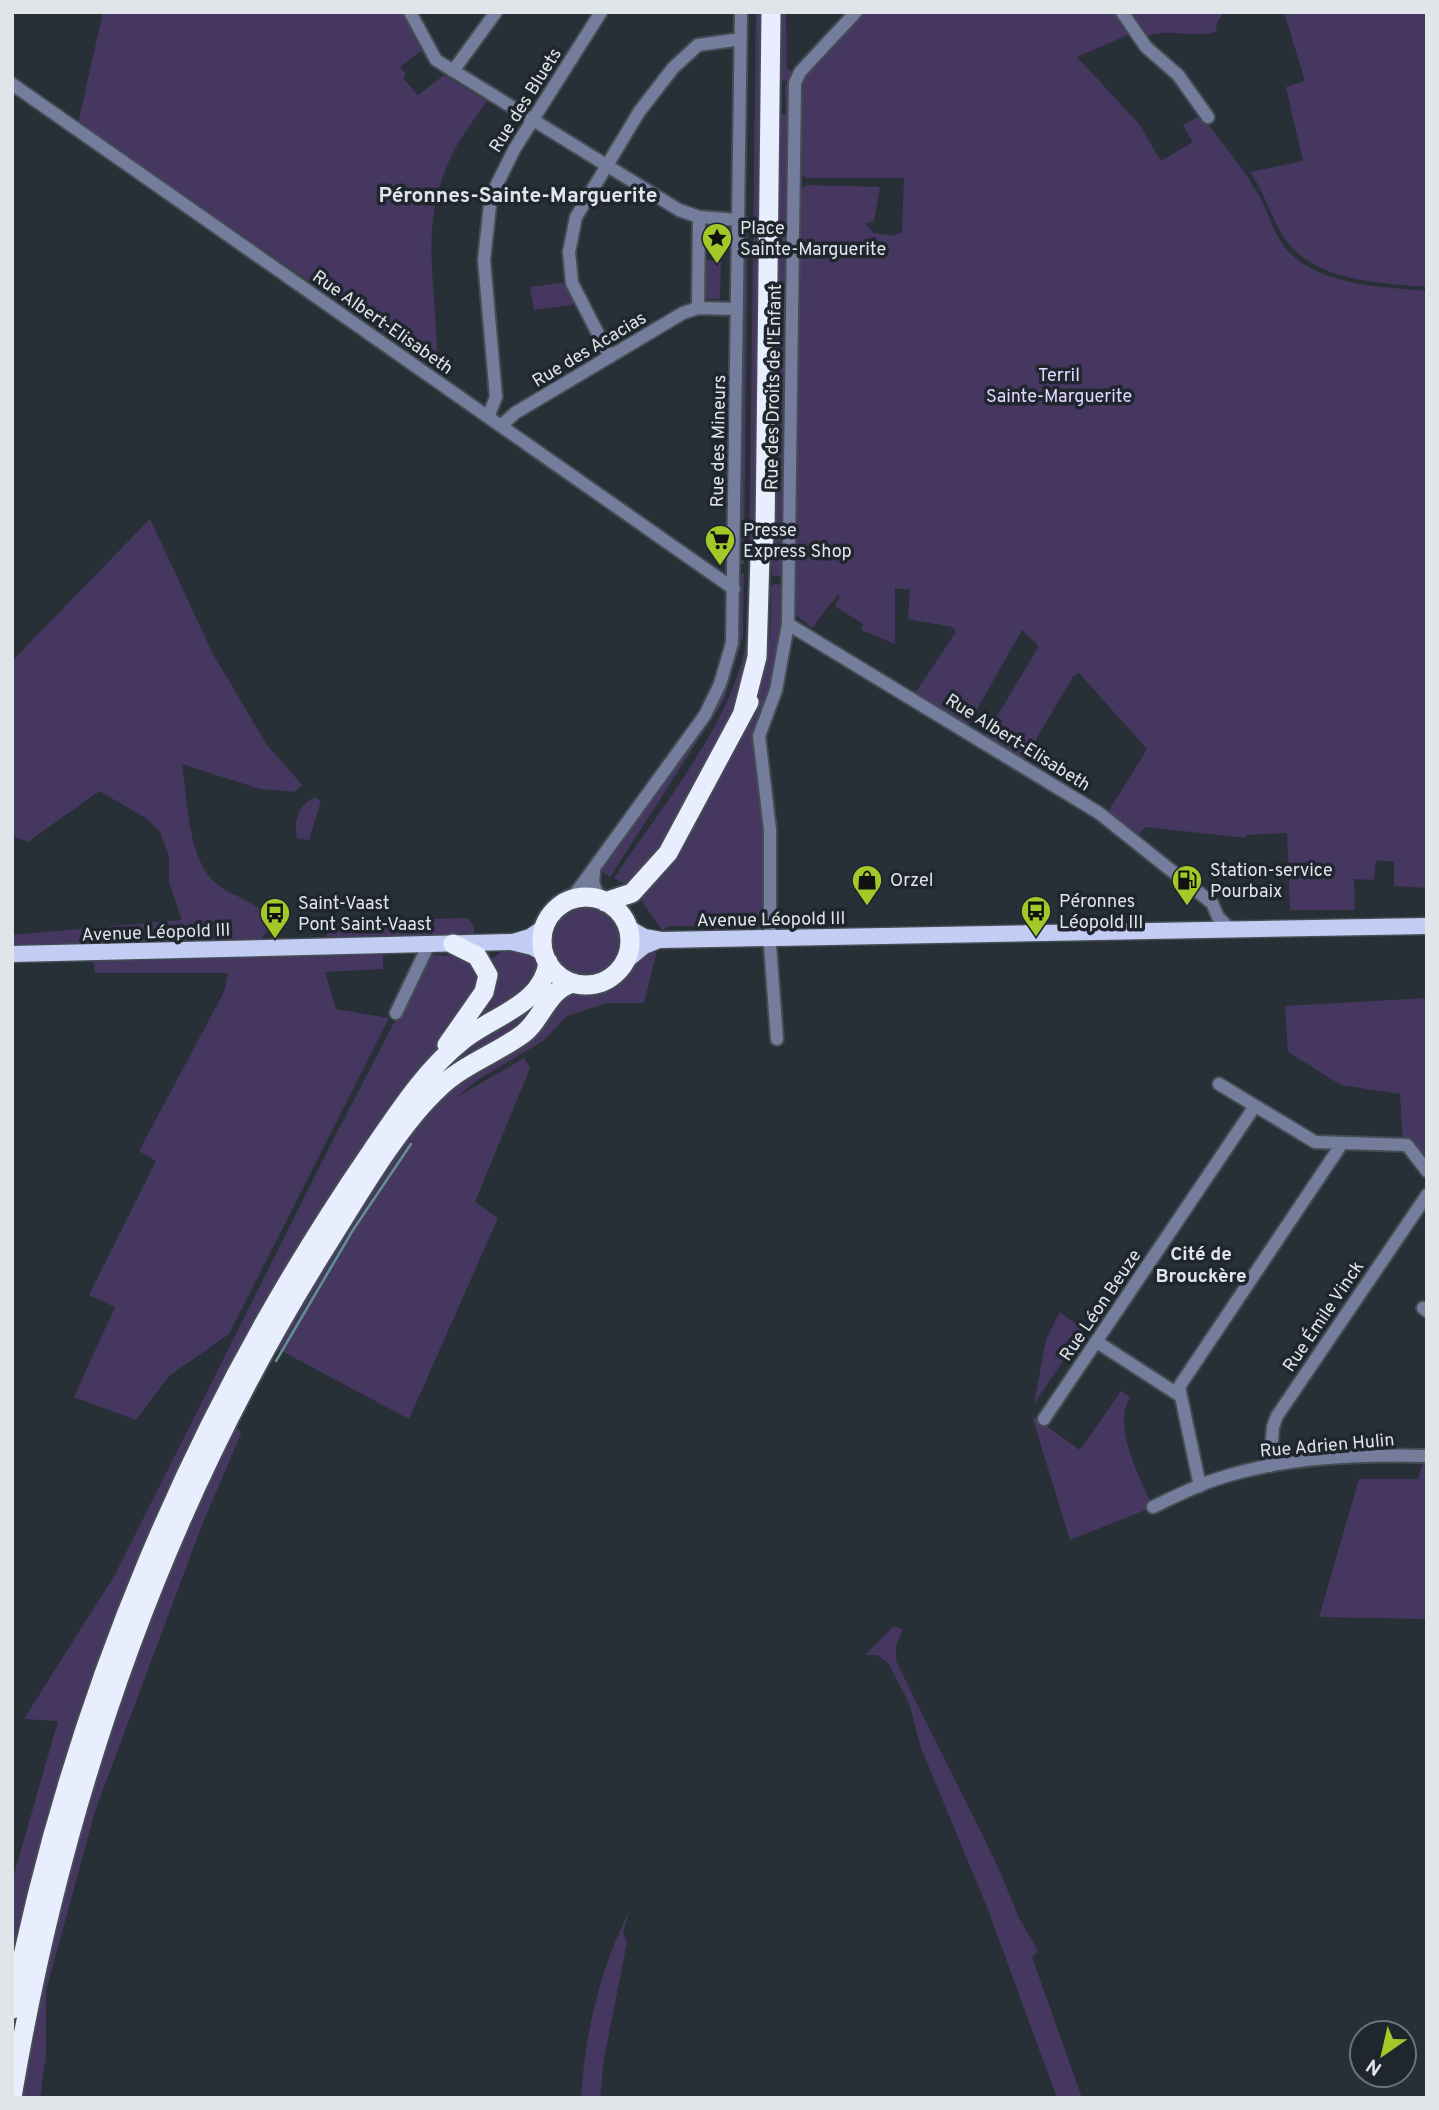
<svg xmlns="http://www.w3.org/2000/svg" width="1439" height="2110" font-family="Overpass,sans-serif">
	<style>
		.green { fill: #45375f }
		.lines { fill: none; stroke-linecap: round; stroke-linejoin: round }
		.stream { stroke: #619093; stroke-width: 2.5 }
		.minor-casing { stroke: #454d54; stroke-width: 16 }
		.major-casing { stroke: #454d54; stroke-width: 19 }
		.highway-casing { stroke: #454d54; stroke-width: 23 }
		.minor { stroke: #757d9d; stroke-width: 12 }
		.major { stroke: #c3cdf4; stroke-width: 16 }
		.highway { stroke: #e9eefe; stroke-width: 19 }
		.labels { text-anchor: middle; stroke-width: 7; stroke-linejoin: round; paint-order: stroke }
		.street-label { font-size: 18px; fill: #e0e5ea; stroke: #1f262d }
		.poi-label { font-size: 18px; fill: #e0e5ea; stroke: #1f262d; text-anchor: start }
		.park-label { font-size: 18px; fill: #e3d6ff; stroke: #1f262d }
		.neighbourhood-label { font-size: 19px; font-weight: bold; fill: #e0e5ea; stroke: #1f262d }
		.quarter-label { font-size: 21px; font-weight: bold; fill: #e0e5ea; stroke: #1f262d }
	</style>
	<rect width="100%" height="100%" fill="#283037"/>
	<path class="green" d="M103,12H402L422,50L400,67L406,74L403,78L418,95L444,75L487,101C474,120 458,140 449,161C417,233 439,294 437,369L78,123Z
		M756,12H766L757,565H749Z
		M775,12H786L787,69L796,72L791,80L781,81L782,109H778Z
		M859,12H1118L1132,33L1077,57L1139,124L1161,161L1193,142L1183,125L1201,115C1221,142 1245,169 1261,199C1271,218 1275,240 1292,255C1326,286 1384,287 1427,291V888L1394,886V862L1376,860L1374,880L1354,879L1355,910H1290L1287,833L1246,835V838L1145,827L1137,836L1107,814L1147,749L1079,673L1073,677L1023,761L984,738L1039,646L1022,630L967,727L914,695L956,632L952,627L908,619L910,590L895,588V644L861,630L863,624L835,606L840,597L838,594L812,628L795,614L796,578L791,577L798,189L807,185L880,187L874,221L865,223L874,233L893,236L902,232L904,178H807L798,172L801,76Z
		M1124,12H1224L1216,24L1217,31C1192,40 1167,26 1142,38Z
		M1284,12H1427V287C1382,283 1320,282 1289,244C1272,223 1266,194 1250,172L1303,161L1286,87L1305,81Z
		M785,85H790L784,576H772L770,518L778,115L786,114Z
		M743,216H748L744,564H738Z
		M703,260L721,261L720,299H703Z
		M568,282L575,301L572,305L534,310L530,287Z
		M150,519L213,654L267,745L302,785L294,792L260,789L182,764C188,800 187,853 213,881C229,896 255,900 268,918L267,930L255,948L383,955V969L325,972L336,1009L389,1018L229,1334L169,1376L136,1420L74,1397L115,1307L89,1295L156,1161L139,1151L224,992L228,973H95L92,954H12V935L182,920L169,882V856L160,832L146,818L99,791L28,842L12,836V661Z
		M739,573H744L743,636L724,700L610,877L601,871L631,821L715,707Z
		M748,573H756L755,636L742,701L675,833L630,887L614,878C657,814 727,728 744,653C749,627 748,600 748,573Z
		M774,584L783,585C783,617 781,648 774,679C768,704 756,727 754,753L767,866V929L714,930L710,926H670L662,930L639,897L680,852L730,759C734,734 750,713 759,689C770,655 772,622 771,587Z
		M315,797L321,801L309,840L297,838C293,820 299,805 315,797Z
		M550 942a36 36 0 1 1 72 0a36 36 0 1 1-72 0Z
		M468,918L474,926V935L326,938L332,922Z
		M658,946L644,1003H607L567,1016L543,1041L476,1081L457,1097L524,1058L530,1068L475,1202L498,1218L409,1419L276,1348L352,1221L431,1106L450,1088L569,993C633,997 614,969 658,946Z
		M502,951H527L538,966L530,987L451,1043L477,1007L486,963Z
		M429,955L464,956L480,967L479,991L338,1185L300,1244L199,1426L143,1550L12,1967L13,1878L58,1721L24,1719L116,1573L328,1150Z
		M537,998L529,1022L413,1101L453,1053Z
		M1427,998V1171L1403,1144L1400,1094L1341,1085L1288,1052L1285,1006Z
		M1060,1312L1084,1330L1034,1404L1046,1339Z
		M1121,1391L1130,1397C1112,1426 1140,1479 1153,1507L1070,1540L1032,1416L1080,1450Z
		M239,1429L241,1434L202,1525L95,1811L46,1991V2056L40,2098H19L84,1806L152,1607L232,1430Z
		M1425,1456L1427,1619L1319,1617L1359,1479H1418Z
		M894,1626L903,1630L896,1646V1661L999,1869L1018,1916L1038,1951L1032,1957L1082,2098H1057L987,1907L921,1748L909,1703L888,1663L877,1655H865Z
		M630,1910L623,1932L627,1942L604,2059L600,2098H581C585,2034 600,1967 630,1910Z"/>
	<g class="lines">
		<path class="stream" d="M276,1361L353,1230L411,1144"/>
		<g class="minor-casing">
			<path id="minor" d="M410,12L436,60L679,210L699,217
				M1122,12L1146,47L1178,75L1208,117
				M453,71L496,12
				M12,84L734,589
				M737,309L698,308L699,217L739,220
				M610,357L572,283L569,252L576,217L639,112L673,68L698,45L741,39
				M488,417L496,397L484,260L491,196L515,148L601,12
				M501,426L515,413L683,313L698,308
				M788,624L1099,813L1212,903L1218,917L1229,928
				M594,872L593,882L599,900
				M570,901L705,715L720,684L732,643L741,12
				M396,1013L429,944
				M777,1039L770,945V830L759,736L776,690L788,624L795,83L800,72L856,12
				M1219,1084L1315,1142L1407,1145L1427,1171
				M1423,1308L1427,1311
				M1097,1342L1179,1395
				M1044,1419L1255,1106
				M1270,1466L1273,1427L1277,1416L1427,1195
				M1200,1486L1179,1387L1341,1145
				M1153,1507C1174,1497 1195,1486 1217,1479C1283,1457 1358,1454 1427,1456"/>
		</g>
		<g class="major-casing">
			<path id="major" d="M627,927L644,937L661,940L1427,926
				M513,942L530,937L545,927
				M12,954L511,942L532,947L545,954
				M627,960L644,946L659,940"/>
		</g>
		<g class="highway-casing">
			<path id="highway" d="M743,712L757,657L760,555L765,534L771,12
				M542 941a44 44 0 1 1 88 0a44 44 0 1 1-88 0Z
				M605,902L632,893L668,853L749,702
				M447,1045L484,992L488,975L477,956L453,944
				M12,2009C72,1701 194,1410 371,1152C398,1113 425,1070 463,1040C492,1016 543,1005 548,962
				M12,2097C63,1795 163,1505 327,1245C358,1196 397,1127 439,1088C463,1065 493,1055 520,1036C542,1022 546,990 573,983"/>
		</g>
		<use href="#minor" class="minor"/>
		<use href="#major" class="major"/>
		<use href="#highway" class="highway"/>
	</g>
	<defs>
		<g id="sight-pin" transform="scale(1.575)"><path d="M0 17L-7.5 6A9.5 9.5 0 1 1 7.5 6Z" fill="#a2c928" stroke="#1f262d"/><path d="M0-6L1.8-2.2L6-1.7L2.9 1.2L3.7 5.4L0 3.3L-3.7 5.4L-2.9 1.2L-6-1.7L-1.8-2.2Z" fill="#111"/></g>
		<g id="supermarket-pin" transform="scale(1.575)"><path d="M0 17L-7.5 6A9.5 9.5 0 1 1 7.5 6Z" fill="#a2c928" stroke="#1f262d"/><path d="M-6-5.5h2.5l.6 2H6L4.5 2H-2.5L-4.4-4H-6ZM-1.5 3.2a1.3 1.3 0 1 0 .1 0ZM3 3.2a1.3 1.3 0 1 0 .1 0Z" fill="#111"/></g>
		<g id="shop-pin" transform="scale(1.575)"><path d="M0 17L-7.5 6A9.5 9.5 0 1 1 7.5 6Z" fill="#a2c928" stroke="#1f262d"/><path d="M-5-2.5h2.3a2.7 3.5 0 0 1 5.4 0H5L5.5 6h-11ZM-1.5-2.5h3a1.5 2.3 0 0 0-3 0Z" fill="#111"/></g>
		<g id="fuel-pin" transform="scale(1.575)"><path d="M0 17L-7.5 6A9.5 9.5 0 1 1 7.5 6Z" fill="#a2c928" stroke="#1f262d"/><path d="M-5.5-6h7V0h2V4h1.3V-2.5L3-4.5l.8-.8L6-3V5H2.5V1h-1V6h-7ZM-4.2-4.7v3.2H.2V-4.7Z" fill="#111"/></g>
		<g id="bus-pin" transform="scale(1.575)"><path d="M0 17L-7.5 6A9.5 9.5 0 1 1 7.5 6Z" fill="#a2c928" stroke="#1f262d"/><path d="M-5-6H5V4H4V6H2V4H-2V6H-4V4H-5ZM-3.5-4V0h7V-4ZM-3.5 1.2v1.5H-2V1.2ZM2 1.2v1.5H3.5V1.2Z" fill="#111"/></g>
	</defs>
	<g fill-rule="evenodd">
		<use href="#sight-pin" x="717" y="238"/>
		<use href="#supermarket-pin" x="720" y="540"/>
		<use href="#shop-pin" x="867" y="880"/>
		<use href="#fuel-pin" x="1187" y="880"/>
		<use href="#bus-pin" x="1036" y="911"/>
		<use href="#bus-pin" x="275" y="913"/>
	</g>
	<g class="labels">
		<g class="street-label">
			<text transform="translate(525 100) rotate(-58)" y="6">Rue des Bluets</text>
			<text transform="translate(383 322) rotate(35)" y="6">Rue Albert-Elisabeth</text>
			<text transform="translate(589 349) rotate(-31)" y="6">Rue des Acacias</text>
			<text transform="translate(773 387) rotate(-89)" y="6">Rue des Droits de l'Enfant</text>
			<text transform="translate(718 441) rotate(-89)" y="6">Rue des Mineurs</text>
			<text transform="translate(1018 742) rotate(32)" y="6">Rue Albert-Elisabeth</text>
			<text transform="translate(771 919) rotate(-1)" y="6">Avenue Léopold III</text>
			<text transform="translate(156 932) rotate(-2)" y="6">Avenue Léopold III</text>
			<text transform="translate(1100 1305) rotate(-56)" y="6">Rue Léon Beuze</text>
			<text transform="translate(1323 1316) rotate(-56)" y="6">Rue Émile Vinck</text>
			<text transform="translate(1327 1445) rotate(-5)" y="6">Rue Adrien Hulin</text>
		</g>
		<g class="poi-label">
			<text x="740" y="234">Place<tspan x="740" dy="21">Sainte-Marguerite</tspan></text>
			<text x="743" y="536">Presse<tspan x="743" dy="21">Express Shop</tspan></text>
			<text x="1210" y="876">Station-service<tspan x="1210" dy="21">Pourbaix</tspan></text>
			<text x="890" y="886">Orzel</text>
			<text x="1059" y="907">Péronnes<tspan x="1059" dy="21">Léopold III</tspan></text>
			<text x="298" y="909">Saint-Vaast<tspan x="298" dy="21">Pont Saint-Vaast</tspan></text>
		</g>
		<g class="park-label">
			<text x="1059" y="381">Terril<tspan x="1059" dy="21">Sainte-Marguerite</tspan></text>
		</g>
		<g class="neighbourhood-label">
			<text x="1201" y="1260">Cité de<tspan x="1201" dy="22">Brouckère</tspan></text>
		</g>
		<g class="quarter-label">
			<text x="518" y="202">Péronnes-Sainte-Marguerite</text>
		</g>
	</g>
	<rect width="1439" height="2110" fill="none" stroke="#e0e5ea" stroke-width="28"/>
	<g transform="translate(1383 2054) rotate(214)"><circle r="33" fill="#1f262d" stroke="#6c7279" stroke-width="2"/>
	<path d="M0-5L12 26L0 18L-12 26Z" fill="#a2c928"/>
	<text y="-10" font-size="19" font-weight="bold" text-anchor="middle" fill="#e0e5ea">N</text>
	</g>
</svg>
